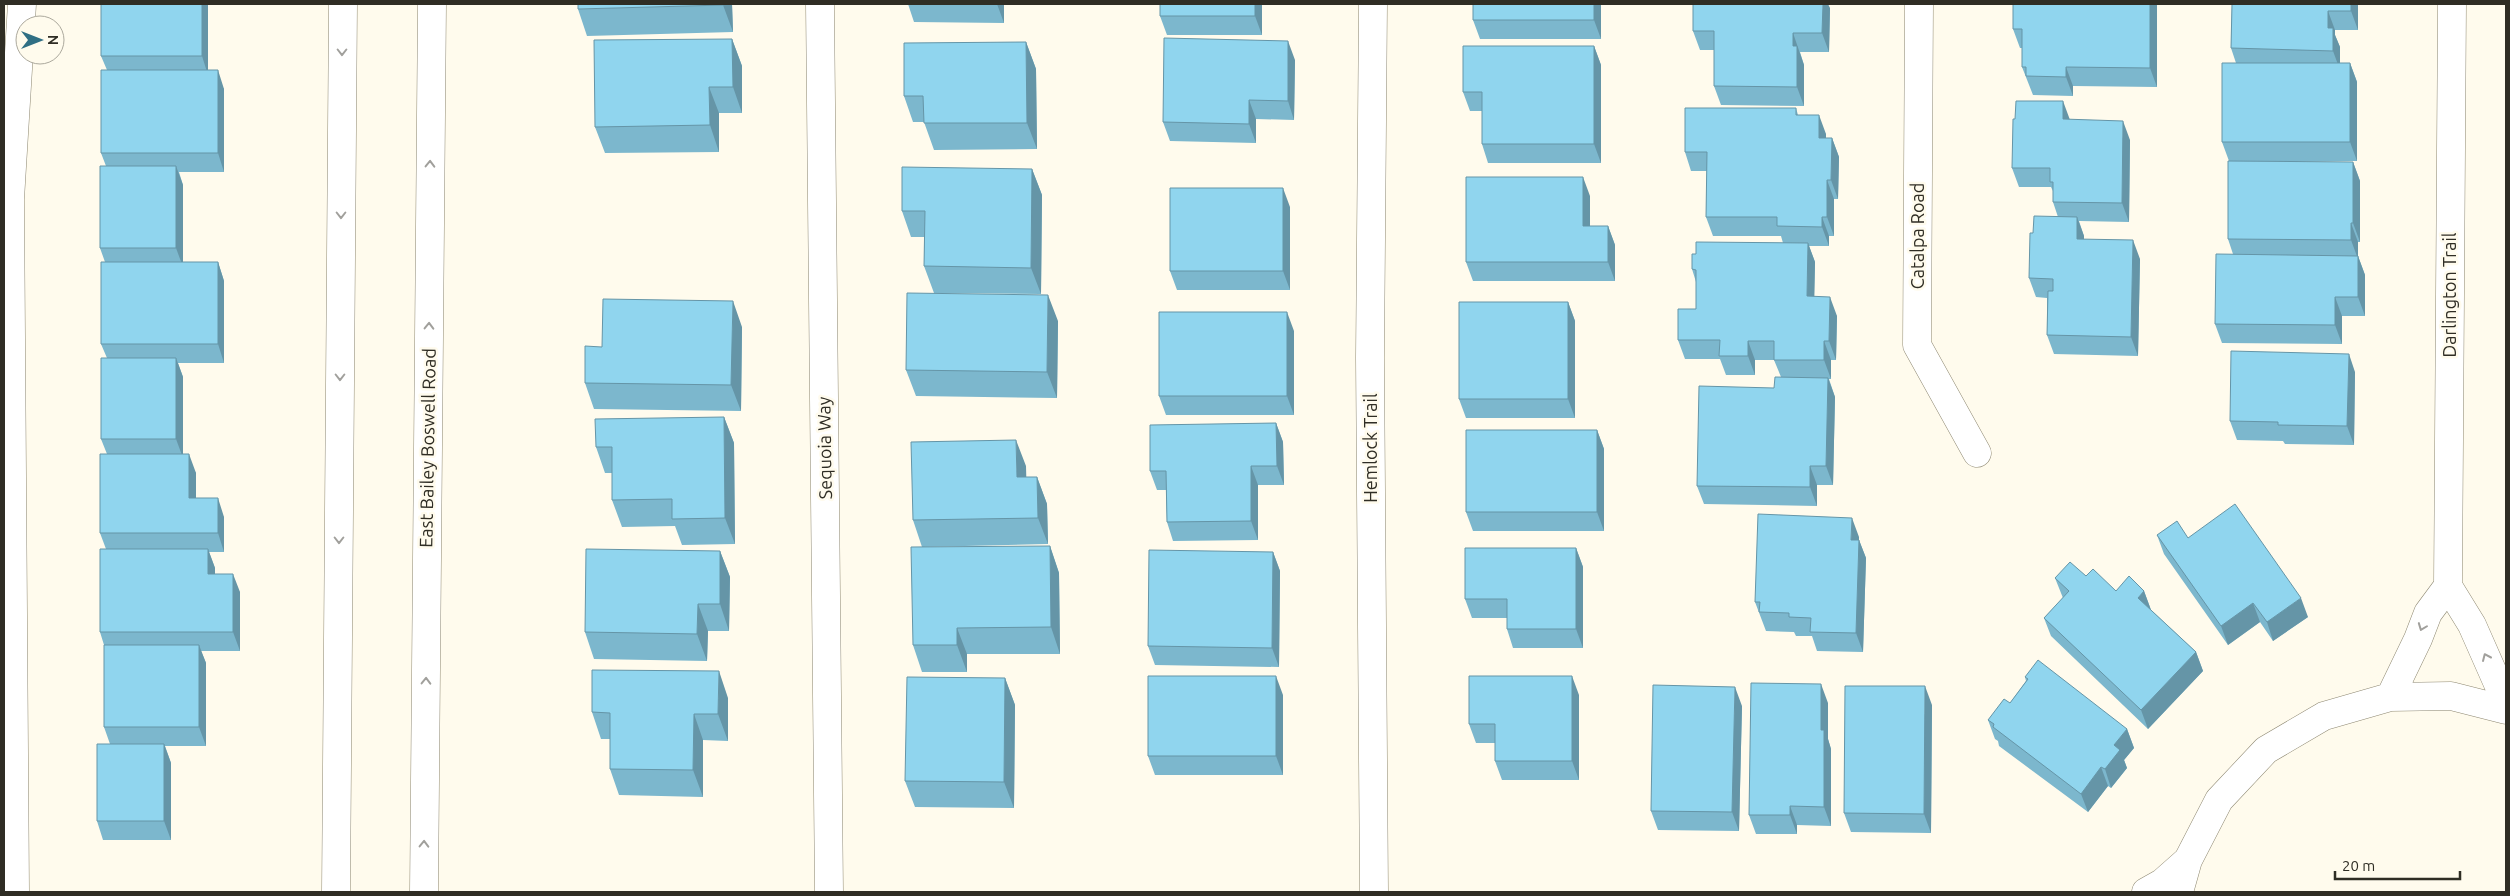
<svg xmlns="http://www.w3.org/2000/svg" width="2510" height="896" font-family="Ubuntu,sans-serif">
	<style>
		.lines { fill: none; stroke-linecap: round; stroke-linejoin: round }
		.minor-casing { stroke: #8e8872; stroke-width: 29 }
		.secondary-casing { stroke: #8e8872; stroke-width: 29 }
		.minor { stroke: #fff; stroke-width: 28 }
		.secondary { stroke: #fff; stroke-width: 28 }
		.wall { fill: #7cb7cd }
		.shaded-wall { fill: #6595a7 }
		.building { fill: #90d5ee; stroke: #6595a7 }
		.oneway { stroke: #a1a09c }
		.labels { text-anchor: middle; stroke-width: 5; stroke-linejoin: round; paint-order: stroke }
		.street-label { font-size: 18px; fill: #2f2d24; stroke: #fffbed }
	</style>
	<rect width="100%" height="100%" fill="#fffbed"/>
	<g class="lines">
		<g class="minor-casing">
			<path id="minor" d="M820,4L829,892
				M1373,4L1370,358L1374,892
				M1919,4L1917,345L1977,453
				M2452,4L2448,586L2472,625L2506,702
				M2390,697L2418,639L2428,613L2448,586
				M15,892L10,199L22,4
				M2146,892L2162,883L2188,860
				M2179,892L2188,860L2219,800L2266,750L2324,716L2390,697L2451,696L2506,710"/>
		</g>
		<g class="secondary-casing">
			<path id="secondary" d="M336,892L343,4
				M424,892L432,4"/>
		</g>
		<use href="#minor" class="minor"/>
		<use href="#secondary" class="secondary"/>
	</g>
	<path class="wall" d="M208,4V70L224,89V172H179L183,185V262H218L224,281V363H178L183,377V454L196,473V498L224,517V552H209L215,568V574L240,592V651H201L206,663V746H165L171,763V840H103L97,821L110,744L104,727V645L100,632L106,549L100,533L107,454L101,439L107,358L101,344L105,262L100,248L106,166L101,153L107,70L101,56Z
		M732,4L733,32L587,36L578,9Z
		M908,4H1004V23L914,22Z
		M1262,4V35H1167L1160,16Z
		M1601,4V39H1480L1473,20Z
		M2013,4H2157V87L2073,86V96L2033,95L2022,67V48H2020L2013,29Z
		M2232,4H2358V30H2335V35L2340,47V63H2350L2357,82V161H2248L2353,162L2360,181V242H2358V256L2365,275V316H2342V344L2222,343L2215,324L2233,254L2228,239L2229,161L2222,142L2236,63L2231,48Z
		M1830,8L1829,52H1800L1804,65V106L1721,105L1714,86V50H1700L1693,31Z
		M732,39L742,66V113H719V152L605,153L595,127Z
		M1026,42L1036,69L1037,149L934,150L924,122H913L904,96Z
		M1594,46L1601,65V163H1488L1482,144V111H1470L1463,92Z
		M1295,60L1294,120L1256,119V143L1170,141L1163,122Z
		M1796,108L1798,115L1826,134V138H1832L1839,157L1838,199H1834V236H1829V246H1809L1815,262L1814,296L1837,316L1836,360H1831V379H1829L1835,397L1833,485H1817V506L1704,504L1697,486L1774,388L1781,377L1774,360H1755V375H1726L1720,359H1685L1678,340L1696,309V282L1692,269L1696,254L1783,243L1781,236H1713L1706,217L1707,171H1691L1685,152Z
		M2069,120L2130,140L2129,222L2079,221L2084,236V239L2140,259L2138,356L2054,354L2047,335V298L2036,297L2029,278L2033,233L2058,217L2053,202V191L2051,187H2019L2012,168Z
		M1032,169L1042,195L1041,294L934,293L924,266V237H911L902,211Z
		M1590,196V226H1608L1615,245V281H1473L1466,262Z
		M1290,207V290H1177L1170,271Z
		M1568,302L1575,321V418H1466L1459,399Z
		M1058,321L1057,398L916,396L906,370Z
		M742,327L741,411L594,409L585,383Z
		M1294,331V415H1166L1159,396Z
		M2355,372L2354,445L2285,444L2283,441L2237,440L2230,421Z
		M724,417L734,443L735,544L682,545L675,526L622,527L612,500V473H605L596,447Z
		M1276,423L1283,442L1284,485H1258V540L1173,541L1167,522L1166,490H1157L1150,471Z
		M1597,430L1604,449V531H1473L1466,512Z
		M1026,466V477H1037L1047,504L1048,544L922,547L913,520Z
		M2157,535L2188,538L2308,617L2273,641L2260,622L2228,645L2164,554Z
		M1859,537V540L1866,558L1863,652L1817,651L1812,636H1796L1794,632L1766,631L1755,602Z
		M1050,546L1059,573L1060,654H967V672H922L913,645Z
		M1576,548L1583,567V648H1513L1507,629V618H1472L1465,599Z
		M720,551L730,577L729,631H708L707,661L594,659L585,632Z
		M1273,552L1280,571L1279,667L1155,665L1148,646Z
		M2086,576L2116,591H2144L2151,610L2196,652L2203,671L2148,729L2051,636L2044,618L2063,598L2055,578Z
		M2025,677L2127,729L2134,748L2124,760L2127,768L2111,788L2108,786L2088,812L1999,746L1998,741L1995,739L1988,720L2010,703L2026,681Z
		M1005,678L1015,705L1014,808L915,807L905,781Z
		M1283,695V775H1155L1148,756Z
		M1579,695V780H1502L1495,761V743H1476L1469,724Z
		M728,698V741L703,740V797L619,795L610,769V739H601L592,712Z
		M1828,703V739L1831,749V826L1797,825V834H1756L1749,815Z
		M1932,705L1931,833L1851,832L1844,813Z
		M1742,706L1739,831L1658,830L1651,811Z"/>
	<path class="shaded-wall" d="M202,4H208V75L202,56Z
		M723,4H732L733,32L723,5Z
		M997,4H1004V23Z
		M1255,4H1262V35L1255,16Z
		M1594,4H1601V39L1594,20Z
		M1823,4H1828L1830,8L1829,52L1822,33Z
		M2150,4H2157V87L2150,68Z
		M2351,4H2358V30L2351,11Z
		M2328,11L2335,30V35L2340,47V70L2333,51L2328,28Z
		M1793,33L1804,65V106L1797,87L1793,46Z
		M732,39L742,66V113L733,87Z
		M1288,41L1295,60L1294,120L1288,101Z
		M1026,42L1036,69L1037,149L1027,123Z
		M1594,46L1601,65V163L1594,144Z
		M2350,63L2357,82V161L2350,142Z
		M2066,67L2073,86V96L2066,77Z
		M218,70L224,89V172L218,153Z
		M709,87L719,113V152L710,125Z
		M1249,100L1256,119V143L1249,124Z
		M2063,101L2070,120L2063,119Z
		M1819,115L1826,134V157L1819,138Z
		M2123,121L2130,140L2129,222L2122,203Z
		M1832,138L1839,157L1838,199L1831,180Z
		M2353,162L2360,181V242L2353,223Z
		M176,166L183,185V267L176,248Z
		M1032,169L1042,195L1041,294L1031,268Z
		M1583,177L1590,196V245L1583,226Z
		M1827,180L1834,199V236L1827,217Z
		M1283,188L1290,207V290L1283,271Z
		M1822,217L1829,236V246L1822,227Z
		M2077,217L2084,236V258L2077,239Z
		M2351,223L2358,242V259L2351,240Z
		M1608,226L1615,245V281L1608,262Z
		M2133,240L2140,259L2138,356L2131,337Z
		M1808,243L1815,262L1814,315L1807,296Z
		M2358,256L2365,275V316L2358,297Z
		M218,262L224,281V363L218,344Z
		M1048,295L1058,321L1057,398L1047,372Z
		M1830,297L1837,316L1836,360L1829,341Z
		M2335,297L2342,316V344L2335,325Z
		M733,301L742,327L741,411L731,385Z
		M1568,302L1575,321V418L1568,399Z
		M1287,312L1294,331V415L1287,396Z
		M1748,341L1755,360V375L1748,356Z
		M1824,341L1831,360V379L1824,360Z
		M2349,354L2355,372L2354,445L2347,426Z
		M176,358L183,377V458L176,439Z
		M1828,378L1835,397L1833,485L1826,466Z
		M724,417L734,443L735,544L725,518Z
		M1276,423L1283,442L1284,485L1277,466Z
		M1597,430L1604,449V531L1597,512Z
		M1016,440L1026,466L1027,504L1017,477Z
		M189,454L196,473V517L189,498Z
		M1251,466L1258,485V540L1251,521Z
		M1810,466L1817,485V506L1810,487Z
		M1037,477L1047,504L1048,544L1038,518Z
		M218,498L224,517V552L218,533Z
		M1852,518L1859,537L1858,558L1851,540Z
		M1859,540L1866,558L1863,652L1856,633Z
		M1050,546L1059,573L1060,654L1051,627Z
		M1576,548L1583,567V648L1576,629Z
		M208,549L215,568V592L208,574Z
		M720,551L730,577L729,631L720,604Z
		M1273,552L1280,571L1279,667L1272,648Z
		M233,574L240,592V651L233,632Z
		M2144,591L2151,610L2138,598Z
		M2301,598L2308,617L2273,641L2267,622Z
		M2253,603L2260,622L2228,645L2221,626Z
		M698,604L708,631L707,661L697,634Z
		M957,628L967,654V672L957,645Z
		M199,645L206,663V746L199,727Z
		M2196,652L2203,671L2148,729L2141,710Z
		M719,671L728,698V741L718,714Z
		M1276,676L1283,695V775L1276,756Z
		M1572,676L1579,695V780L1572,761Z
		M1005,678L1015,705L1014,808L1004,782Z
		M1821,684L1828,703V739L1831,749V826L1824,807L1821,730Z
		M1925,686L1932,705L1931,833L1924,814Z
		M1735,687L1742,706L1739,831L1732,812Z
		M694,714L703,740V797L693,770Z
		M2127,729L2134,748L2124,760L2127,768L2111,788L2105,769L2114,745Z
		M164,744L171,763V840L164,821Z
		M2101,767L2108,786L2088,812L2081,794Z
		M1790,806L1797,825V834L1790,815Z"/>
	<path class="building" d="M101,4H202V56H101Z
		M578,4H723V5L578,9Z
		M1160,4H1255V16H1160Z
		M1473,4H1594V20H1473Z
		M1693,4H1823L1822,33H1793V46H1797V87L1714,86V31H1693Z
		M2013,4H2150V68L2066,67V77L2026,76V67H2022V29H2013Z
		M2232,4H2351V11H2328V28H2333V51L2231,48Z
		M1164,38L1288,41V101L1249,100V124L1163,122Z
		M732,39L733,87H709L710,125L595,127L594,40Z
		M1026,42L1027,123H924L923,96H904V43Z
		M1463,46H1594V144H1482V92H1463Z
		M2222,63H2350V142H2222Z
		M101,70H218V153H101Z
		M2016,101H2063V119L2123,121L2122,203L2053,202V182H2050V168H2012L2013,119H2015Z
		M1685,108H1796V115H1819V138H1832L1831,180H1827V217H1822V227L1777,226V217H1706L1707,152H1685Z
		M2228,161L2353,162V223H2351V240L2228,239Z
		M100,166H176V248H100Z
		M902,167L1032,169L1031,268L924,266L925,211H902Z
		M1466,177H1583V226H1608V262H1466Z
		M1170,188H1283V271H1170Z
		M2034,216L2077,217V239L2133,240L2131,337L2047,335L2048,291H2053V279L2029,278L2030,233H2033Z
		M1696,242L1808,243L1807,296L1830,297L1829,341H1824V360H1774V341H1748V356H1719L1720,340H1678V309H1696V270L1692,269V254H1696Z
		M2216,254L2358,256V297H2335V325L2215,324Z
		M101,262H218V344H101Z
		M907,293L1048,295L1047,372L906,370Z
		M603,299L733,301L731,385L585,383V346L602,347Z
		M1459,302H1568V399H1459Z
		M1159,312H1287V396H1159Z
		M2231,351L2349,354L2347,426L2278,425V422L2230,421Z
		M101,358H176V439H101Z
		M1775,377L1828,378L1826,466H1810V487L1697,486L1699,386L1774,388Z
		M724,417L725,518L672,519V499L612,500V447H596L595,419Z
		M1276,423L1277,466H1251V521L1167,522L1166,471H1150V425Z
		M1466,430H1597V512H1466Z
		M1016,440L1017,477H1037L1038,518L913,520L911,442Z
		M100,454H189V498H218V533H100Z
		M2235,504L2301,598L2267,622L2253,603L2221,626L2157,535L2177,521L2188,538Z
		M1758,514L1852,518L1851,540H1859L1856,633L1810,632L1811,618L1789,617V613L1759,612L1760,602H1755Z
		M1050,546L1051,627L957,628V645H913L911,547Z
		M1465,548H1576V629H1507V599H1465Z
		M100,549H208V574H233V632H100Z
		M586,549L720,551V604H698L697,634L585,632Z
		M1149,550L1273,552L1272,648L1148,646Z
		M2070,562L2086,576L2093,569L2116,591L2129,576L2144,591L2138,598L2196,652L2141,710L2044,618L2069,591L2055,578Z
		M104,645H199V727H104Z
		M2038,660L2127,729L2114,745L2120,750L2105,769L2101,767L2081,794L1993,727L1994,724L1988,720L2004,699L2010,703L2028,679L2025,677Z
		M592,670L719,671L718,714H694L693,770L610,769V713L592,712Z
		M1148,676H1276V756H1148Z
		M1469,676H1572V761H1495V724H1469Z
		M907,677L1005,678L1004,782L905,781Z
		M1751,683L1821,684V730H1824V807L1790,806V815H1749Z
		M1653,685L1735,687L1732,812L1651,811Z
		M1845,686H1925L1924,814L1844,813Z
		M97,744H164V821H97Z"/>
	<defs><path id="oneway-chevron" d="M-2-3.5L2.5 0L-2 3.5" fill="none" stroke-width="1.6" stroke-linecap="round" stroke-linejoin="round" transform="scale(1.25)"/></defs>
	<g class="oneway">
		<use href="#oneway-chevron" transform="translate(342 52) rotate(90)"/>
		<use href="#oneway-chevron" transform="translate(430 164) rotate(-89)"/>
		<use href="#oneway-chevron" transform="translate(341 215) rotate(90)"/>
		<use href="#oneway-chevron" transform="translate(429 326) rotate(-89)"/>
		<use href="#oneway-chevron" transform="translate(340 377) rotate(90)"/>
		<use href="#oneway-chevron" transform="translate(339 540) rotate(90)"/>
		<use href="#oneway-chevron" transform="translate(2422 627) rotate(111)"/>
		<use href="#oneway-chevron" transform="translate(2486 657) rotate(-114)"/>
		<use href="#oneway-chevron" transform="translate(426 681) rotate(-89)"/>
		<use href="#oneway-chevron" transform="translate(424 844) rotate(-89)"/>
	</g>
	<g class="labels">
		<g class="street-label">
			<text transform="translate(1918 236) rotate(-90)" y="6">Catalpa Road</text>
			<text transform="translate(2450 295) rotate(-90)" y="6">Darlington Trail</text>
			<text transform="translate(428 448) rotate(-89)" y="6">East Bailey Boswell Road</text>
			<text transform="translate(825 448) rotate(-91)" y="6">Sequoia Way</text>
			<text transform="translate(1371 448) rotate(-90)" y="6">Hemlock Trail</text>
		</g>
	</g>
	<rect width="2510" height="896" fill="none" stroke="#2f2d24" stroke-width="10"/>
	<g transform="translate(40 40) rotate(90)"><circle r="24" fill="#fffbed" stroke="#aca99d"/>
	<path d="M0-4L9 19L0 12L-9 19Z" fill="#306f84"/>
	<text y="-8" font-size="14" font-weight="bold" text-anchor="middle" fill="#2f2d24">N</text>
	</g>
	<path d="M2335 871v8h125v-8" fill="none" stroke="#2f2d24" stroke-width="2.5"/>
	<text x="2342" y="871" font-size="15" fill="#2f2d24" stroke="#fffbed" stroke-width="4" paint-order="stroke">20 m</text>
</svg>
